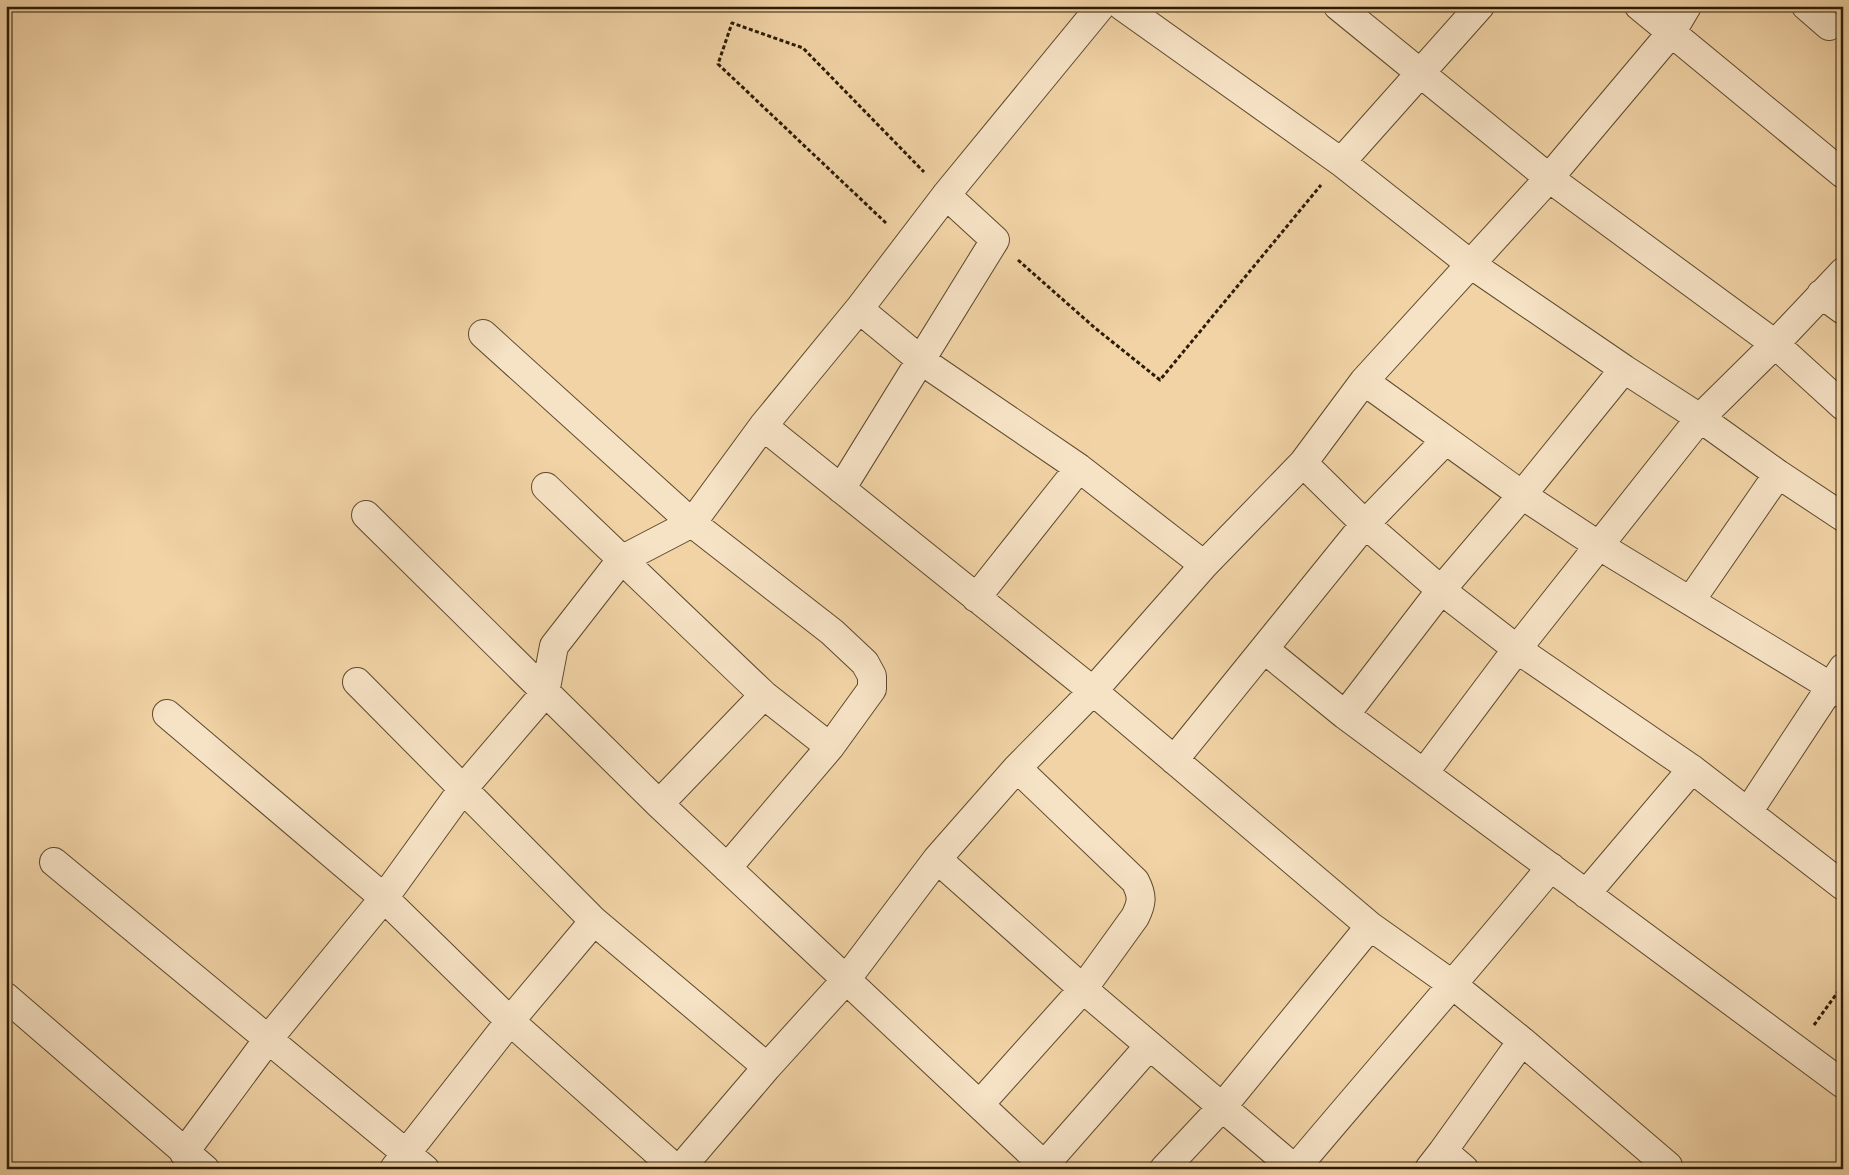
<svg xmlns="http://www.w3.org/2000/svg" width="1849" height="1175" font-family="'Libre Bodoni',serif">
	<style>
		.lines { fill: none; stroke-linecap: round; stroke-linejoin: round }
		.minor-casing { stroke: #5c492c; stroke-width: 30 }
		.path { stroke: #2b1b04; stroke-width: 3; stroke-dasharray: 4 2.5; stroke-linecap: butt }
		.minor { stroke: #f6e2c5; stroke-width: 28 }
	</style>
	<rect width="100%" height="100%" fill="#f1d3a6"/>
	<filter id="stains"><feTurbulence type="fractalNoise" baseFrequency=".004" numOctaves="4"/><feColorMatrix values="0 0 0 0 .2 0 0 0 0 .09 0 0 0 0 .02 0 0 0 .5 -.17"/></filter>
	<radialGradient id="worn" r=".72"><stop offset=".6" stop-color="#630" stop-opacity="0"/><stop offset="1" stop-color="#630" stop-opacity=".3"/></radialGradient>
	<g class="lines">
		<g class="minor-casing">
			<path id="minor" d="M1101,6L946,195L859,309L922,361L1079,468L1204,565
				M1122,6L1341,162L1469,263L1624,369L1700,418L1778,474L1843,517
				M1338,6L1549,178L1775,344L1843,406
				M1639,6L1843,174
				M1806,6L1829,26
				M1341,162L1480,6
				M1821,294L1843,310
				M483,334L692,523L832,632L865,663L872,676V689L830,747
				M1364,381L1522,495L1598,545L1843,694
				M763,426L859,309
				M1303,463L1365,524L1441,590L1517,649L1692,769L1843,886
				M546,487L764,695L830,747L727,868
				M841,489L995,240L946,195
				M366,515L659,804L1048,1169
				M976,598L1079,468
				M1691,600L1778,474
				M1264,649L1345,715L1843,1084
				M357,682L594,921L767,1067
				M167,714L384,898L510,1021L676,1169
				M1345,715L1441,590L1522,495L1624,369
				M1174,760L1365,524L1445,441
				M1424,773L1517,649L1700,418L1775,344L1843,272
				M659,804L764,695
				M1748,812L1843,668
				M937,859L1083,989L1295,1169
				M54,862L425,1169
				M1586,894L1692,769
				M6,997L205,1169
				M980,1104L1083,989L1135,917C1142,903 1143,896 1135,881L1017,768
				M1443,1151L1522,1041
				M184,1153L269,1038L384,898L462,790L545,693L554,646L621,560L692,523L763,426L1093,691L1370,926L1453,985L1522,1041L1668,1166L1666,1169
				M394,1169L510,1021L594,921
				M680,1169L767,1067L845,981L937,859L1017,768L1093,691L1204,565L1303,463L1364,381L1549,178L1671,33L1687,6
				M1041,1169L1149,1046
				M1164,1169L1223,1106L1370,926
				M1295,1169C1380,1068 1467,969 1551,867
				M1429,1169L1443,1151L1464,1169"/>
		</g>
		<path class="path" d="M886,223L718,64L732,23L803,48L924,172
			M1018,260L1095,328L1160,380L1321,185
			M1814,1025L1843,985"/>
		<use href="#minor" class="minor"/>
	</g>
	<rect width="1849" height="1175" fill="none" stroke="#f1d3a6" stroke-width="25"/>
	<rect x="8" y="8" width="1834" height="1160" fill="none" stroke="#2b1b04" stroke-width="2.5"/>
	<rect x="12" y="12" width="1824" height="1150" fill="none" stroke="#2b1b04"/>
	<rect width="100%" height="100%" filter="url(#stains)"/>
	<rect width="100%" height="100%" fill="url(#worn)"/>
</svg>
